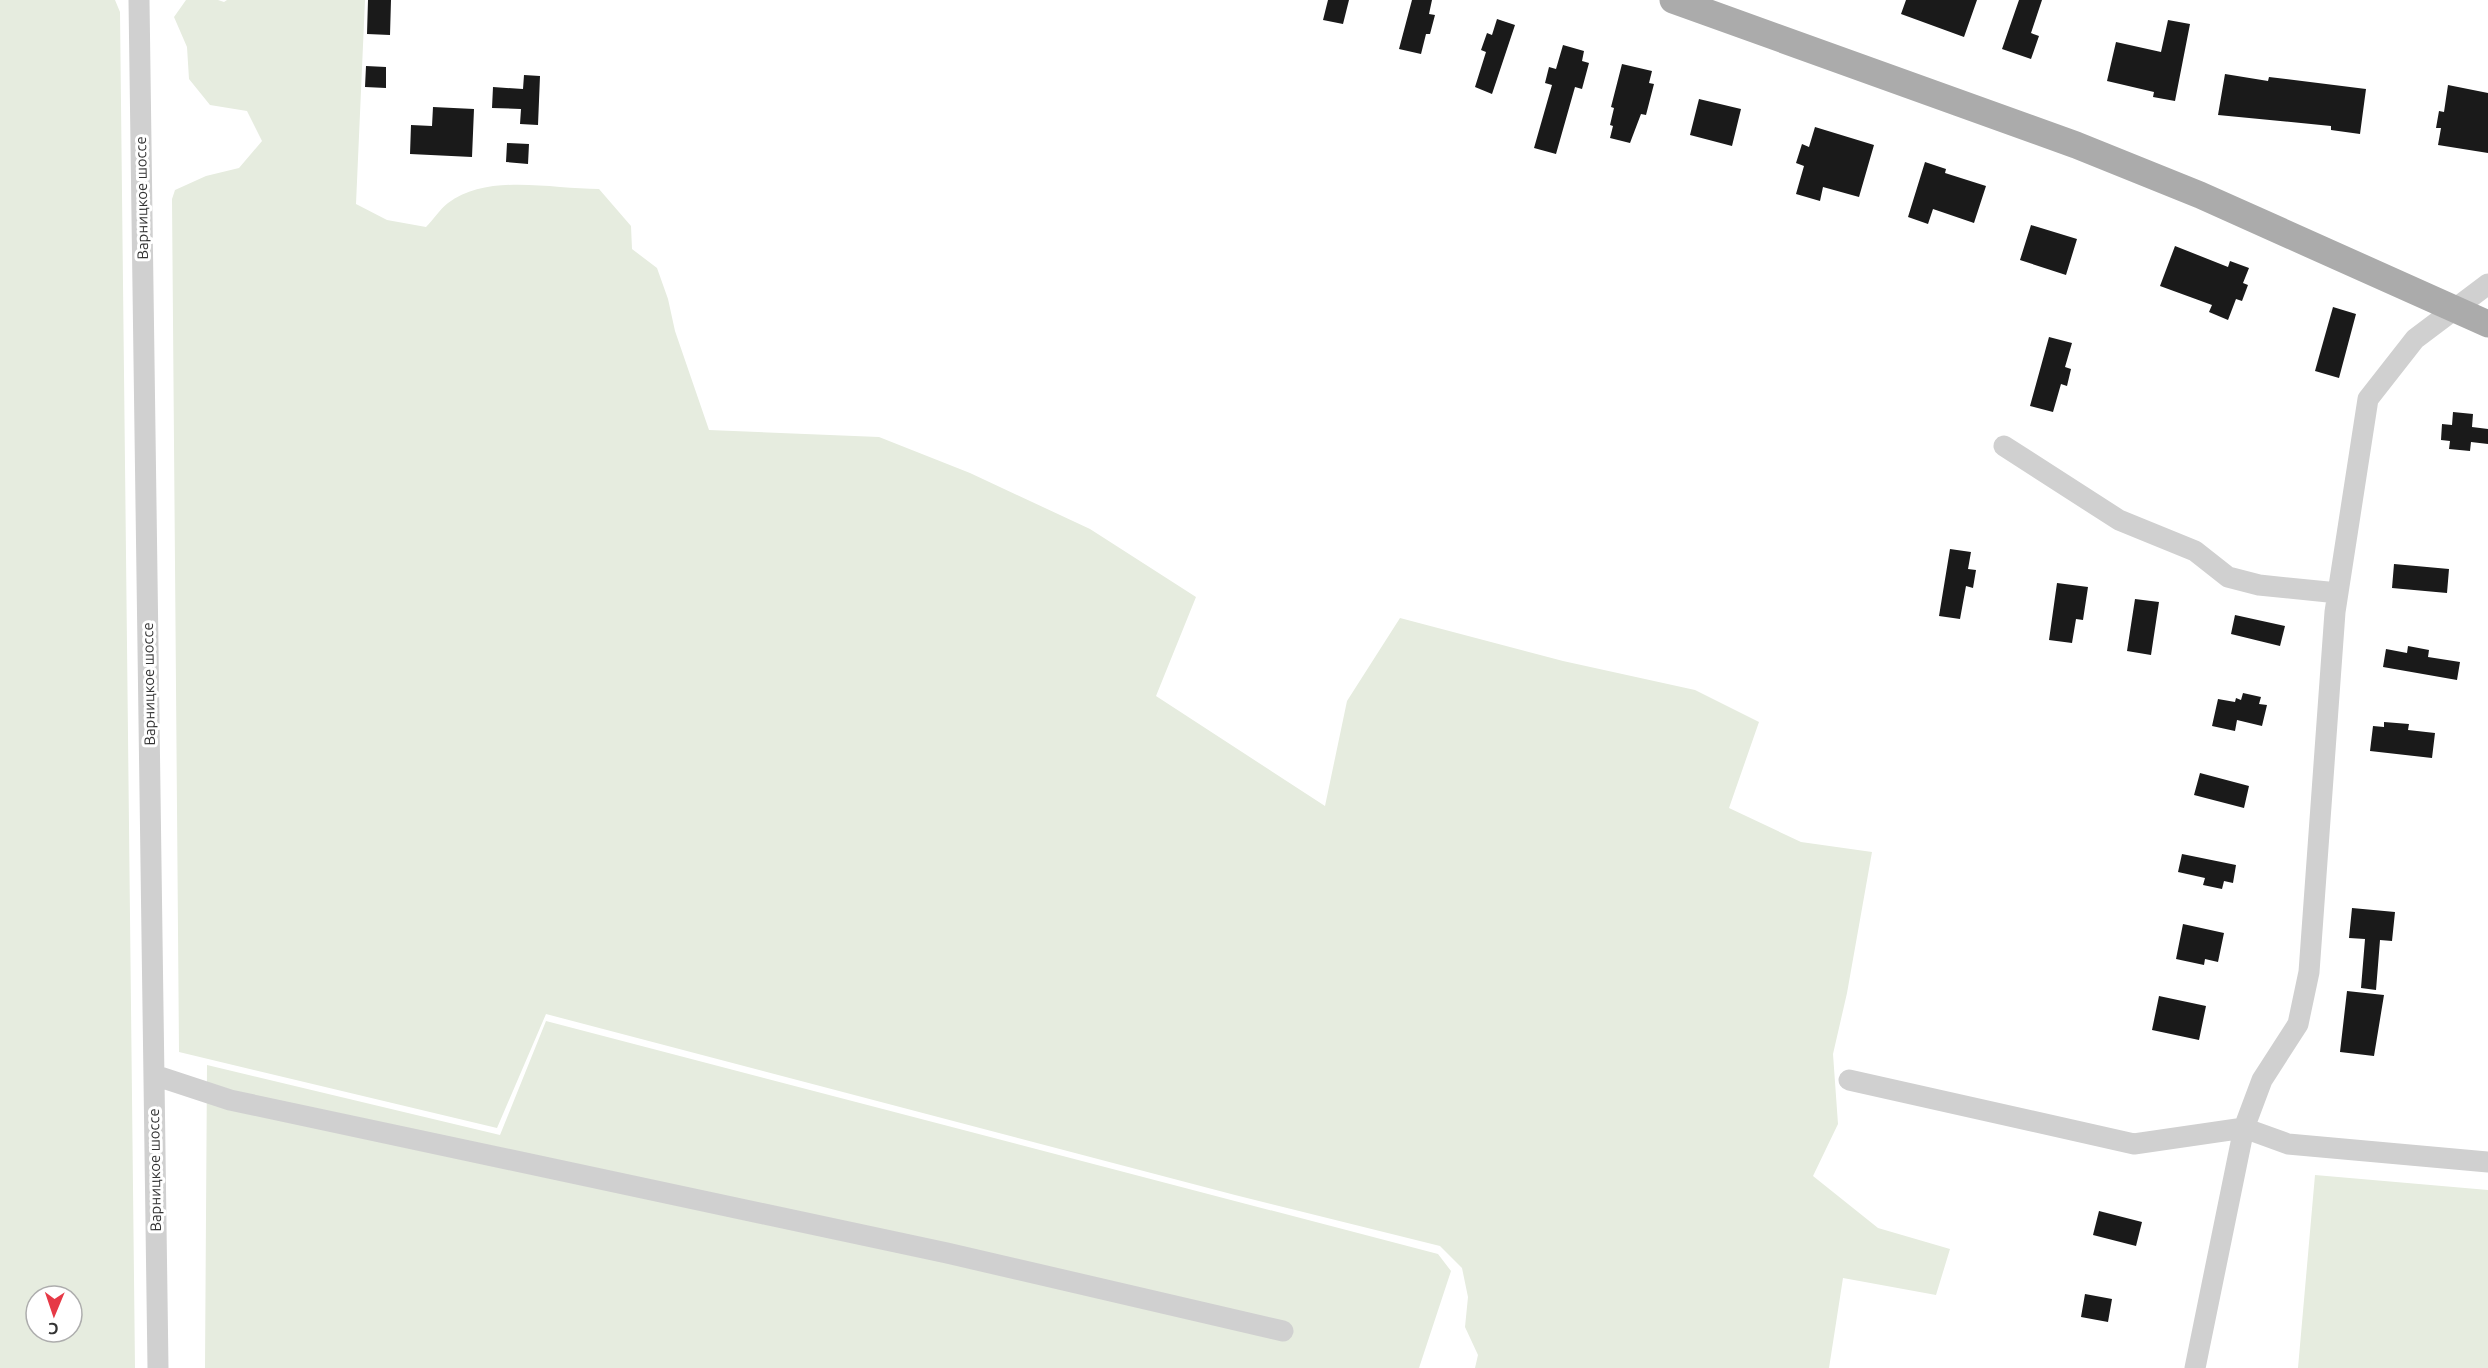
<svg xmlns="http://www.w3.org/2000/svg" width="2488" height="1368" font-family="Ubuntu,sans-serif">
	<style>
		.green { fill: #e6ecdf; fill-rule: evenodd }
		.building { fill: #1a1a1a }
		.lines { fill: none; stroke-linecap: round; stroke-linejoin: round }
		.minor { stroke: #d0d0d0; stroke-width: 21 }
		.major { stroke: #ababab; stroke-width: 27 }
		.labels { text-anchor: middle; stroke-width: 6; stroke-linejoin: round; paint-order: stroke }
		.street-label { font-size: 15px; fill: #333; stroke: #fff }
	</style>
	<rect width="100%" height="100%" fill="#fff"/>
	<path class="green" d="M0,0H115L120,12L135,1368H0ZM36,1296H72V1332H36Z
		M186,0H218L224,2L227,0H365L356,204L387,220L426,227C433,220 440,209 448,203C488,173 552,189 599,189L631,226L632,249L657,268L668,299L675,331L709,430L879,437L970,473L1090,529L1196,597L1156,696L1325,806L1347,701L1400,618L1563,661L1695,690L1759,722L1729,808L1801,842L1872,852L1847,993L1833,1054L1838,1124L1813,1176L1878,1228L1950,1249L1936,1295L1843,1278L1829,1368H1475L1478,1355L1465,1327L1468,1297L1462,1268L1440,1246L1235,1195L546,1014L497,1128L179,1052L172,199L175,190L206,176L239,168L262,141L247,111L210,105L189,79L187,47L174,17Z
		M546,1021L1438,1254L1451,1271L1419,1368H205L207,1065L500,1135Z
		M2315,1175L2488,1190V1368H2298Z"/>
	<path class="building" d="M368,0H391L390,35L367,34Z
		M1328,0H1349L1343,24L1323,20Z
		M1412,0H1432L1429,14L1435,15L1430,34H1426L1421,54L1399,49Z
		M1906,0H1977L1964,37L1901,14Z
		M2019,0H2042L2031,33L2039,36L2031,59L2002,49Z
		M1497,19L1515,25L1492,94L1475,87L1486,52L1481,50L1487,33L1492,35Z
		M2168,20L2190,24L2175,101L2153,97L2154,92L2107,81L2116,42L2161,52Z
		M1563,45L1584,51L1582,61L1589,63L1582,89L1575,87L1556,154L1534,148L1552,85L1545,83L1549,67L1556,69Z
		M1622,64L1652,71L1649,83L1654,84L1646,115L1641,114L1630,143L1610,138L1613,126L1610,125L1614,108L1611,107Z
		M366,66L386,67V88L365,87Z
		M2225,74L2268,81L2269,77L2366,89L2360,134L2331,130V126L2218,115Z
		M524,75L540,76L538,125L520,124L521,109L492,108L493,87L523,89Z
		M2448,85L2488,93V153L2438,145L2441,128H2436L2439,111L2444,112Z
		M1699,99L1741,109L1732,146L1690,135Z
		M433,107L474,109L472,157L410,154L411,125L432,126Z
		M1815,127L1874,145L1859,197L1823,187L1820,201L1796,194L1804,166L1796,163L1802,144L1809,147Z
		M507,143L529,144L528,164L506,162Z
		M1925,162L1946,169L1945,173L1986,186L1974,223L1933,209L1928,224L1908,217Z
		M2031,225L2077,239L2066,275L2020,260Z
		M2175,246L2228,267L2230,261L2249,268L2243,283L2248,285L2242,301L2236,299L2228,320L2209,312L2212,305L2160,286Z
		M2333,307L2356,314L2339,378L2315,371Z
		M2049,337L2072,343L2065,367L2071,369L2067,386L2061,384L2053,412L2030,406Z
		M2453,412L2473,414L2472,427L2488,429V444L2471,442L2470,451L2449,449L2450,441L2441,440L2442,424L2452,425Z
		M1950,549L1971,552L1968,569L1976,570L1973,588L1966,586L1960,619L1939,616Z
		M2394,564L2449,569L2447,593L2392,588Z
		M2057,583L2088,587L2083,620L2076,619L2072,643L2049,640Z
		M2135,599L2159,602L2151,655L2127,651Z
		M2235,615L2285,626L2280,646L2231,634Z
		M2408,646L2429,650L2428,657L2460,662L2457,680L2383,667L2386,649L2407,653Z
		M2243,693L2261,697L2259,704L2267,705L2262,726L2237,720L2235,731L2212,726L2218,699L2235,702L2236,698L2241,700Z
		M2384,722L2409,724L2408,730L2435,733L2432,758L2370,751L2373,726L2384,727Z
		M2200,773L2249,786L2244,808L2194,795Z
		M2182,854L2236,865L2233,883L2224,881L2222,889L2203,885L2205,878L2178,872Z
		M2352,908L2395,912L2392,941L2380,940L2376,990L2361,988L2365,939L2349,938Z
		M2183,924L2224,933L2218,962L2205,959L2204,965L2176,959Z
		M2347,991L2384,995L2374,1056L2340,1052Z
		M2159,996L2206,1006L2199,1040L2152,1030Z
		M2099,1211L2142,1222L2136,1246L2093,1235Z
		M2085,1294L2112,1299L2108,1322L2081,1317Z"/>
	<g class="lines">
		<path class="minor" d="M139,0L158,1368
			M2004,446L2119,520L2195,551L2228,577L2259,585L2338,593
			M154,1075L230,1100L947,1253L1283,1331
			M1849,1080L2134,1144L2244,1128L2288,1144L2488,1162
			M2195,1368L2244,1128L2262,1080L2298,1024L2309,972L2335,612L2368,399L2415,339L2488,284"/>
		<path class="major" d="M1673,0L2076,145L2200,195L2488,324"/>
	</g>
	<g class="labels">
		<g class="street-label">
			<text transform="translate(142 198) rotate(-91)" y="5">Варницкое шоссе</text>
			<text transform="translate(149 684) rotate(-91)" y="5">Варницкое шоссе</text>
			<text transform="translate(155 1170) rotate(-91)" y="5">Варницкое шоссе</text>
		</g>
	</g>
	<g transform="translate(54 1314) rotate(182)"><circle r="28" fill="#ffffff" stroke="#adadad" stroke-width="1.5"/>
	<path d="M0-4.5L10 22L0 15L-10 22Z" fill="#e63946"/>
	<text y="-9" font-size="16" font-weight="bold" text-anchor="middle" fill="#333333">С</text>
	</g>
</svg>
